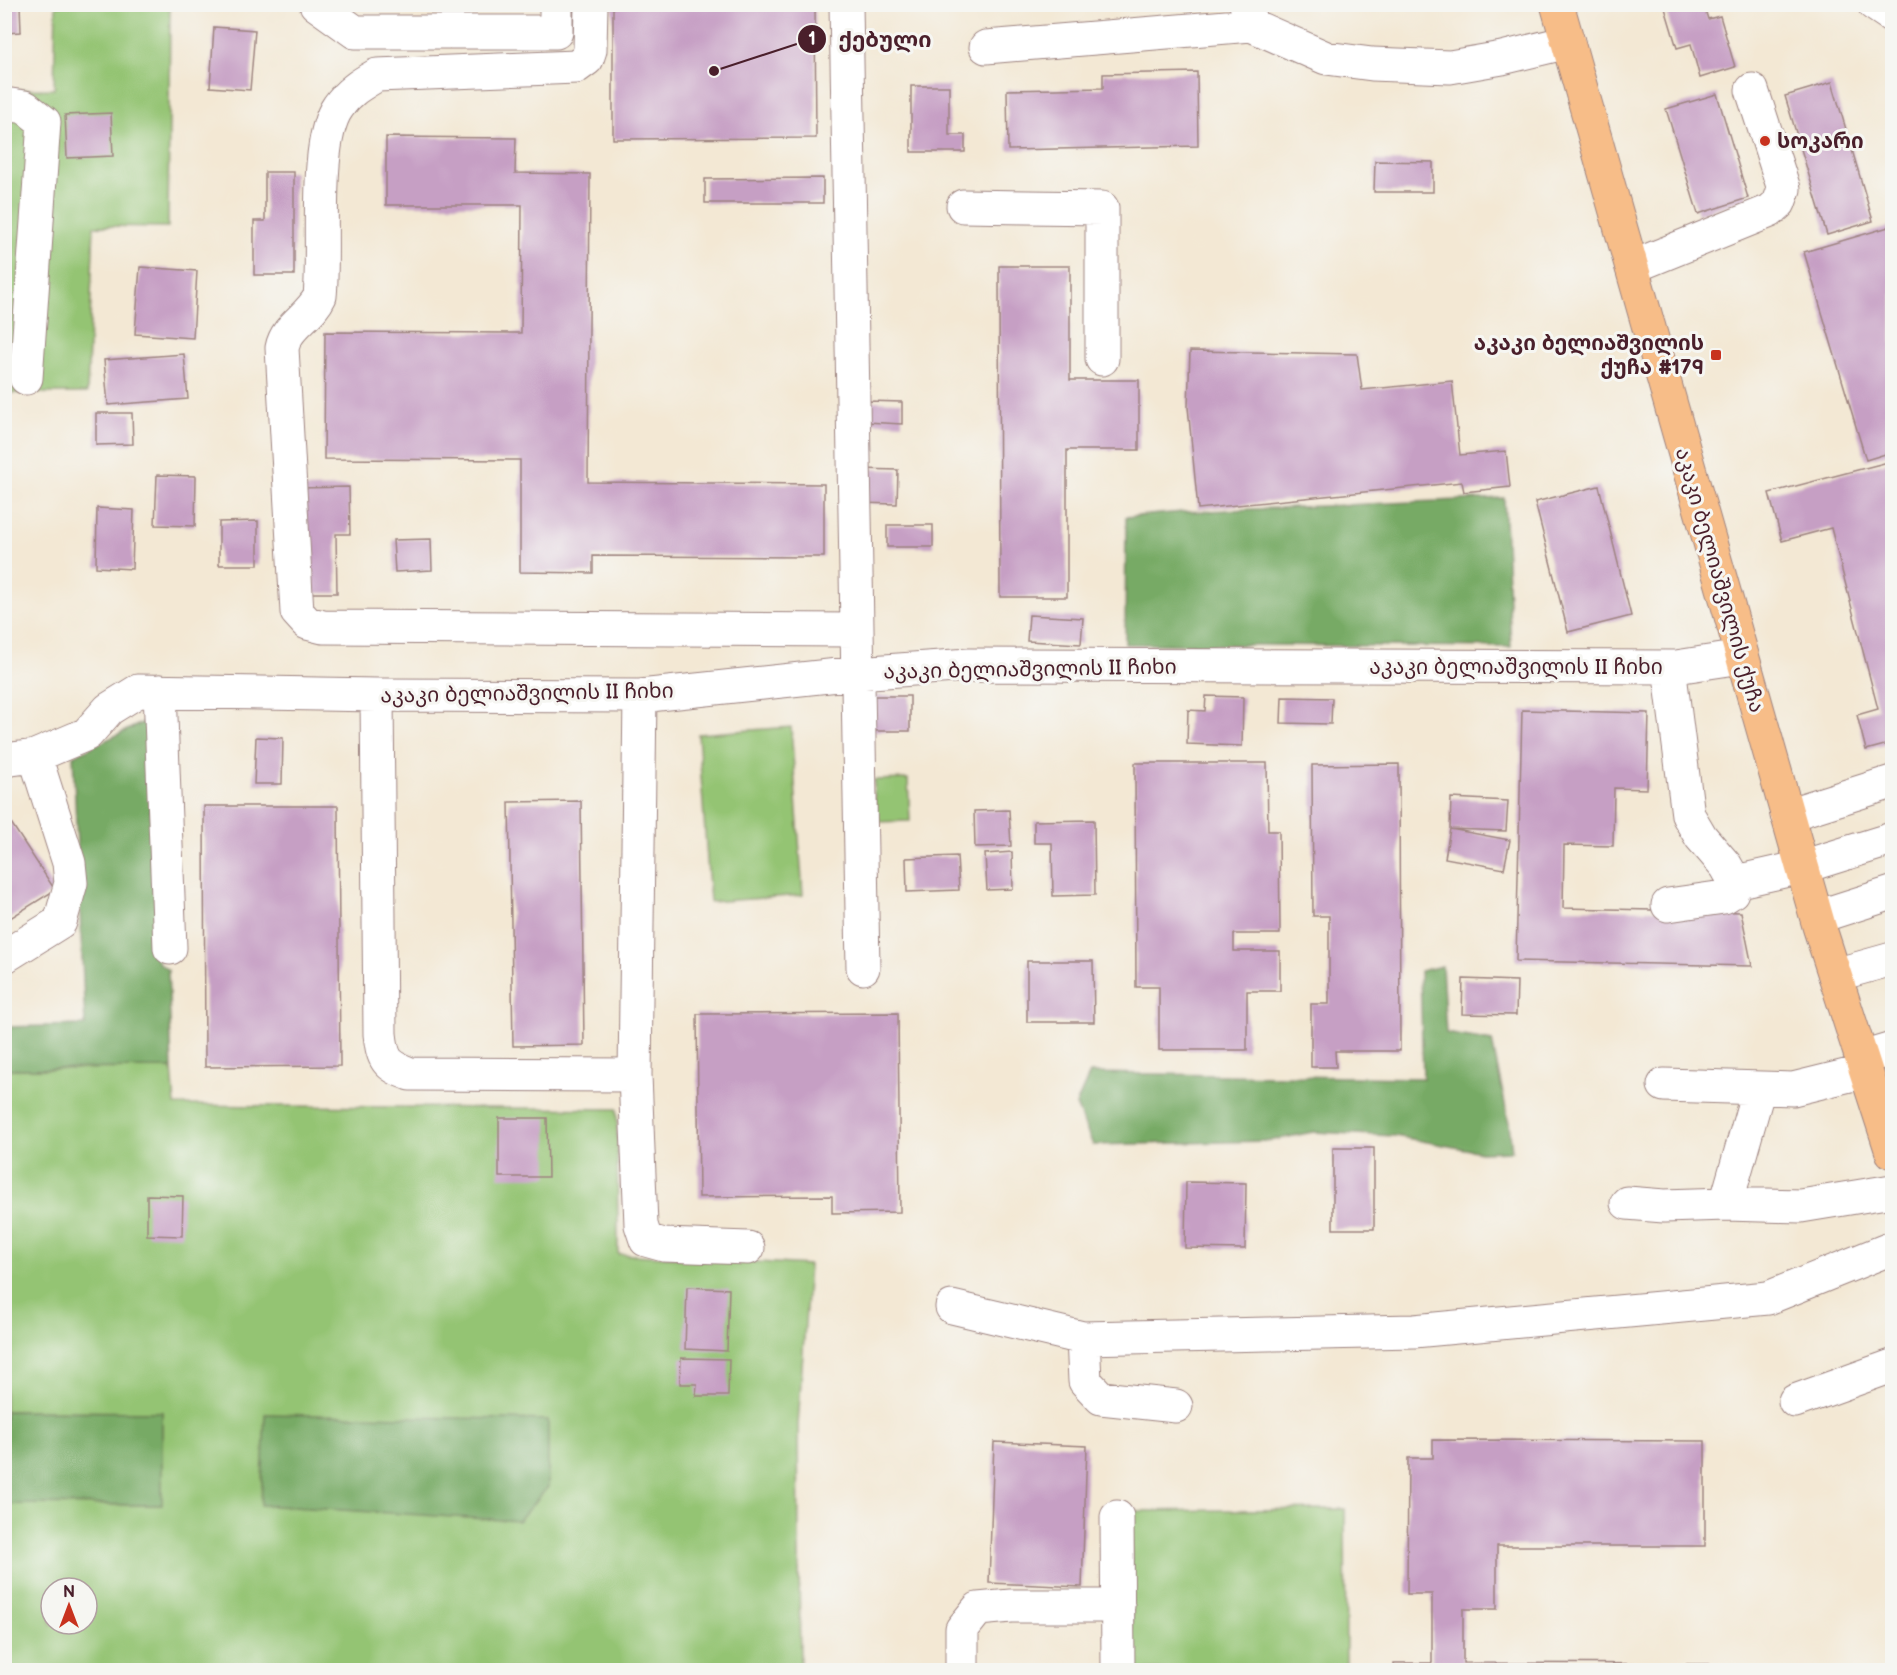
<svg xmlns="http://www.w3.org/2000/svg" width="1897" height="1675" font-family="'Balsamiq Sans','Noto Sans Georgian',sans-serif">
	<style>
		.green { fill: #94c473; stroke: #6f724f; stroke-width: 1.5; fill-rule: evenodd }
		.forest { fill: #77aa65; stroke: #606448; stroke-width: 1.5 }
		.building { fill: #c69fc4 }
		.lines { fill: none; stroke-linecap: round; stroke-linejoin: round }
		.minor-casing { stroke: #9e8480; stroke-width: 35 }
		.major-casing { stroke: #9e8480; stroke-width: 35 }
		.minor { stroke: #fff; stroke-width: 33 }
		.major { stroke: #f7bd88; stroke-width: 33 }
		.poi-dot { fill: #c8321e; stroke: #f6f6f2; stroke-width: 2 }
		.labels { text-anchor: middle; stroke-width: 6; stroke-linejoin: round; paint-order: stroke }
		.poi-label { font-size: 21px; font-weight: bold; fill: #4a1f2b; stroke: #f6f6f2; text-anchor: start }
		.street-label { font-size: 21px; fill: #4a1f2b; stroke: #f6f6f2 }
		.leader { fill: none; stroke: #4a1f2b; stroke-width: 2 }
		.callout-dot { fill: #4a1f2b; stroke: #f6f6f2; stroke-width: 2 }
		.mark-label { font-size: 18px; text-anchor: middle; font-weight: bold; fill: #fff }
		.callout-label { font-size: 22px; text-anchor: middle; font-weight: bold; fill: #4a1f2b; stroke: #f6f6f2; stroke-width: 6; stroke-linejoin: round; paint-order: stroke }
	</style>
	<rect width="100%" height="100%" fill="#f6f6f2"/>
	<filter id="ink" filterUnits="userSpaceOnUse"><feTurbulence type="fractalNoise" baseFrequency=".0167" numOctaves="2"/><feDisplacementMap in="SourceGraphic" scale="12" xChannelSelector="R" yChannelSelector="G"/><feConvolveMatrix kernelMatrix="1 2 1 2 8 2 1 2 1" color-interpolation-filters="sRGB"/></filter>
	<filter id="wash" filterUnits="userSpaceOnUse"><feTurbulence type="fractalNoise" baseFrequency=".008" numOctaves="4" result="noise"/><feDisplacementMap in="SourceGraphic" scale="24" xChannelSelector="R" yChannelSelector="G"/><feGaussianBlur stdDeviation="1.35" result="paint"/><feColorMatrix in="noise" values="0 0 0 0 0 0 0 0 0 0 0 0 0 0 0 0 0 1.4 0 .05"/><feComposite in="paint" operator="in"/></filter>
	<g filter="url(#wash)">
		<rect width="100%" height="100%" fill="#f3e8d4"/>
		<path class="green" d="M56,5H170L168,227L94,226L87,393H5L4,90L54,89Z
			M791,727L803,895L710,902L698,734Z
			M908,779L910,821L875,822L874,780Z
			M172,1068L175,1105L617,1109L618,1254L809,1265L798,1426L800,1670H5V1504L161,1505L162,1412L5,1411L4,1069ZM51,1588H87V1624H51Z
			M1345,1509L1346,1670H1132L1131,1511Z"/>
		<path class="forest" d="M1504,498L1511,647L1125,644L1126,517L1183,512Z
			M146,721L158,962L168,970L172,1068L5,1069L4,1027L85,1025L73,756Z
			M1442,966L1446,1033L1492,1041L1509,1123L1512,1151L1481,1152L1395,1136L1313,1132L1269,1141L1093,1145L1076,1105L1090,1073L1423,1078L1420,971Z
			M5,1411L162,1412V1505L5,1504Z
			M265,1414L548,1420V1487L518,1521L261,1505Z"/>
		<g id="blocks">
			<path class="building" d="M4,4H20L21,32L4,33Z
				M384,4H532V7H384Z
				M613,4H815L816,138L613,139Z
				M1679,4H1703L1708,19L1720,16L1735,67L1700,78L1691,44L1677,48L1665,8Z
				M214,27L255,30L250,90L210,87Z
				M1197,72L1198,146L1008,150L1007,90L1103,88V74Z
				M1832,82L1873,221L1827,235L1785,96Z
				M911,86H949V135H965V152H911Z
				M1717,94L1748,198L1698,214L1666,109Z
				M111,113L113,156L67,158L65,115Z
				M386,137L516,138L515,173L590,174L588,482L824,484V557L593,556V573L520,572V460L324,459L325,332L521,333L522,205H386Z
				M1375,161L1433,162V192H1374Z
				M265,172H294V275H254V221H265Z
				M823,178V203H705V179Z
				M1892,226V452L1866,460L1804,252Z
				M999,266H1070V380H1139V450H1067V597H1000Z
				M140,267L197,271L193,338L135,334Z
				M1190,351L1357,354L1362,390L1452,381L1460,455L1506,451L1510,487L1464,492L1462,482L1198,509L1188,407Z
				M184,354L188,399L108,405L104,360Z
				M867,401L902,402V424L866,422Z
				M96,413H132L133,444L96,445Z
				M1892,461V743L1866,750L1857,715L1878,709L1831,528L1782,541L1769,493Z
				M860,469L898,470L897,504L859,503Z
				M157,475L196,476L195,526L155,525Z
				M1599,486L1631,616L1568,632L1535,502Z
				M349,487L350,534H336L337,593H300L298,488Z
				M97,508L134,510L132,569L96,567Z
				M258,521V565H219V522Z
				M887,525H933V547H887Z
				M431,539L432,570L395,572L393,540Z
				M1029,615L1083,618L1081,644L1027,641Z
				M864,696H910V731H864Z
				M1206,696L1243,697L1242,746L1187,744L1188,710L1205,711Z
				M1282,697L1332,698L1331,724L1281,723Z
				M1522,710L1649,713L1647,789L1614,788L1613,846L1564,845L1563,908L1741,912L1752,966L1516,961Z
				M256,737L283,738L282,784H254Z
				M1135,763H1267L1268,831H1279L1280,934H1234V951H1280V991H1247V1050H1159V987H1136Z
				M1399,764L1400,1051H1335L1336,1067H1311V1004H1329V916H1313L1312,765Z
				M1451,798L1508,801L1506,831L1450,829L1510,840L1504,869L1445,858L1450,829Z
				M581,801L584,1045L513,1046L509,802Z
				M204,806H338L340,1066L205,1067Z
				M1009,810L1011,846L975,847L974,811Z
				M4,812L55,890L4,922Z
				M1094,820L1095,895L1053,896L1052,843H1034V821Z
				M1012,852L1013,889L987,890L985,854Z
				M957,856L959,890L907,892L906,858Z
				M1027,961H1093L1094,1022H1027Z
				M1463,979L1517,981L1516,1015L1462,1014Z
				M898,1013L900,1212L832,1213V1196L699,1197L697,1014Z
				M499,1118H547L548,1177H499Z
				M1333,1148H1374V1229H1333Z
				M1186,1182L1246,1183L1245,1249L1185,1248Z
				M147,1195L183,1196L182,1236L147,1235Z
				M687,1287L729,1289L727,1351L685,1349Z
				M681,1358L729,1359L728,1396H696L697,1384H680Z
				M1433,1440L1705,1441V1546H1497V1609H1463V1663L1709,1664V1670H1394V1663H1432V1594H1407L1408,1458H1433Z
				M994,1442L1087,1446L1082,1587L989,1583Z"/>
		</g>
	</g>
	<g filter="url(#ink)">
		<use href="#blocks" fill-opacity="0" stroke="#9e8480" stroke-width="1.5"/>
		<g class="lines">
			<g class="minor-casing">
				<path id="minor" d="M316,4L355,32H556V4
					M591,4L590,50L587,59L576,67L377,75C361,84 348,92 338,107C313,142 325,250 320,296C311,316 286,326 282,348L297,612L307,623L323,627L857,630
					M846,4L863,968
					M1246,4L1251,25L1326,58L1372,64L1450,67L1502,58L1568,42
					M1874,4L1892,16
					M986,47L1251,25
					M4,104L25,107L44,122L26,378
					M963,206L1102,208V359
					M1632,267L1770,211L1779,203L1784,189L1752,90
					M1669,667L1688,815L1701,837L1726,866L1735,882L1802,867L1892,839
					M160,691L170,948
					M377,695L380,1034C383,1060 386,1065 410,1074L635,1075L640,696
					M4,760L35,756
					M1787,815L1892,782
					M1668,905L1724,897L1732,892L1735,882
					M1817,917L1892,893
					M4,957L60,922L71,883L69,863L35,756L87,734L109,709L138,691L377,695L640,696L857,673L969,665L1676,667L1742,657
					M1835,975L1892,959
					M1862,1058L1892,1049
					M635,1075L641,1225L646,1240L664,1245L748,1248
					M1664,1085L1793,1089L1866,1071
					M1627,1203L1664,1206L1726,1204L1801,1206L1892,1191
					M1726,1204L1759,1088
					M952,1307L1083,1338L1414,1331L1768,1298L1892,1248
					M1083,1338L1085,1381L1101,1398L1176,1406
					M1795,1401L1892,1366
					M1117,1517L1118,1670
					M962,1670V1629L978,1609L1011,1606H1118"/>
			</g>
			<g class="major-casing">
				<path id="major" d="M1557,4L1819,926L1892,1152"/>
			</g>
			<use href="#minor" class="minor"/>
			<use href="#major" class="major"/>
		</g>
	</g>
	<g class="poi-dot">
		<circle cx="1765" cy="141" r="6"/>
		<rect x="1710" y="349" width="12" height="12" rx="3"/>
	</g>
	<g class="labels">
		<g class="poi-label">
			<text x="1777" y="148">სოკარი</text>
			<text x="1704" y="350" text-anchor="end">აკაკი ბელიაშვილის<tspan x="1704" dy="24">ქუჩა #179</tspan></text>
		</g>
		<g class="street-label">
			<text transform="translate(1720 580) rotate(74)" y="7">აკაკი ბელიაშვილის ქუჩა</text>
			<text x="1516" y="674">აკაკი ბელიაშვილის II ჩიხი</text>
			<text transform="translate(1030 669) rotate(-1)" y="7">აკაკი ბელიაშვილის II ჩიხი</text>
			<text transform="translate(527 693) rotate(-1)" y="7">აკაკი ბელიაშვილის II ჩიხი</text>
		</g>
	</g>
	<path class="leader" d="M714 71L812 39"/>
	<g class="callout-dot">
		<circle cx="714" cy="71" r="6"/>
		<circle cx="812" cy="39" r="15"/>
	</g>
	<g class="mark-label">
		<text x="812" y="45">1</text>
	</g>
	<g class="callout-label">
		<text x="885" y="47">ქებული</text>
	</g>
	<rect width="1897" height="1675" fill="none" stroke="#f6f6f2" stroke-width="24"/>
	<g transform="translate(69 1606)"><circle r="28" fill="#f6f6f2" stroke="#b1a0a2" stroke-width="1.5"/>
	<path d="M0-4.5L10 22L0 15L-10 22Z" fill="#c8321e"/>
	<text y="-9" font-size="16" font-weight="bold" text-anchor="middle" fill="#4a1f2b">N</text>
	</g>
</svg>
